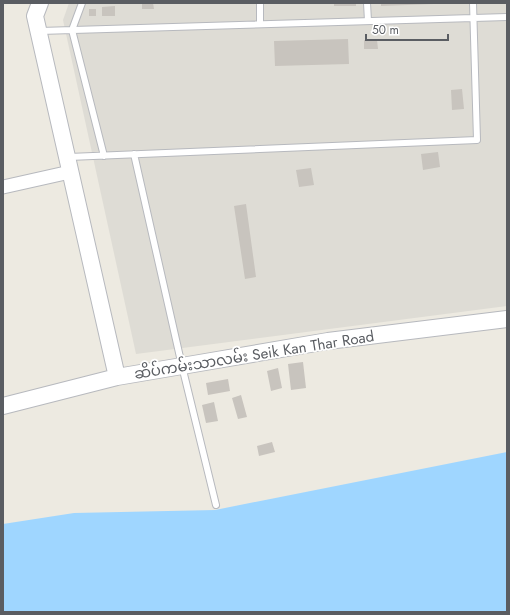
<svg xmlns="http://www.w3.org/2000/svg" width="510" height="615" font-family="Jost,'Noto Sans Myanmar',sans-serif">
	<style>
		.industrial { fill: #dedcd5 }
		.water { fill: #9fd6ff }
		.building { fill: #c8c4be }
		.lines { fill: none; stroke-linecap: round; stroke-linejoin: round }
		.service-casing { stroke: #b7b9be; stroke-width: 8 }
		.minor-casing { stroke: #b7b9be; stroke-width: 15 }
		.tertiary-casing { stroke: #b7b9be; stroke-width: 18 }
		.service { stroke: #fff; stroke-width: 6 }
		.minor { stroke: #fff; stroke-width: 13 }
		.tertiary { stroke: #fff; stroke-width: 16 }
		.labels { text-anchor: middle; stroke-width: 3.5; stroke-linejoin: round; paint-order: stroke }
		.street-label { font-size: 15px; fill: #5a5d62; stroke: #fff }
	</style>
	<rect width="100%" height="100%" fill="#edeae1"/>
	<path class="industrial" d="M69,3H507V306L136,354L63,20Z"/>
	<path class="water" d="M507,452V612H3V524L74,513L215,510Z"/>
	<path class="building" d="M142,3H153L154,9H142Z
		M334,3H356V6H334Z
		M381,3H433V4L381,6Z
		M115,6V16H102V7Z
		M89,9H96V16H89Z
		M348,39L349,64L275,66L274,41Z
		M364,40H377L378,49H364Z
		M462,89L464,109L452,110L451,90Z
		M438,152L440,167L423,170L421,154Z
		M311,168L314,185L299,187L296,170Z
		M246,204L256,277L245,279L234,206Z
		M303,362L306,388L291,390L288,364Z
		M278,368L282,388L271,391L267,371Z
		M228,379L230,391L208,395L206,383Z
		M241,395L247,417L238,419L232,398Z
		M214,402L218,421L206,423L202,405Z
		M272,442L275,452L259,456L257,446Z"/>
	<g class="lines">
		<g class="service-casing">
			<path id="service" d="M82,3L72,30L104,156
				M260,3V24
				M367,3L368,21
				M40,31L507,17
				M134,154L182,366L216,505
				M69,157L477,140L473,3"/>
		</g>
		<g class="minor-casing">
			<path id="minor" d="M3,187L70,172"/>
		</g>
		<g class="tertiary-casing">
			<path id="tertiary" d="M40,3L35,16L117,377
				M3,406L117,377L182,366L328,341L507,319"/>
		</g>
		<use href="#service" class="service"/>
		<use href="#minor" class="minor"/>
		<use href="#tertiary" class="tertiary"/>
	</g>
	<g class="labels">
		<g class="street-label">
			<text transform="translate(254 355) rotate(-9)" y="5">ဆိပ်ကမ်းသာလမ်း Seik Kan Thar Road</text>
		</g>
	</g>
	<rect width="510" height="615" fill="none" stroke="#5a5d62" stroke-width="8"/>
	<path d="M366 34v6h82v-6" fill="none" stroke="#5a5d62" stroke-width="2"/>
	<text x="372" y="34" font-size="12" fill="#5a5d62" stroke="#ffffff" stroke-width="3" paint-order="stroke">50 m</text>
</svg>
